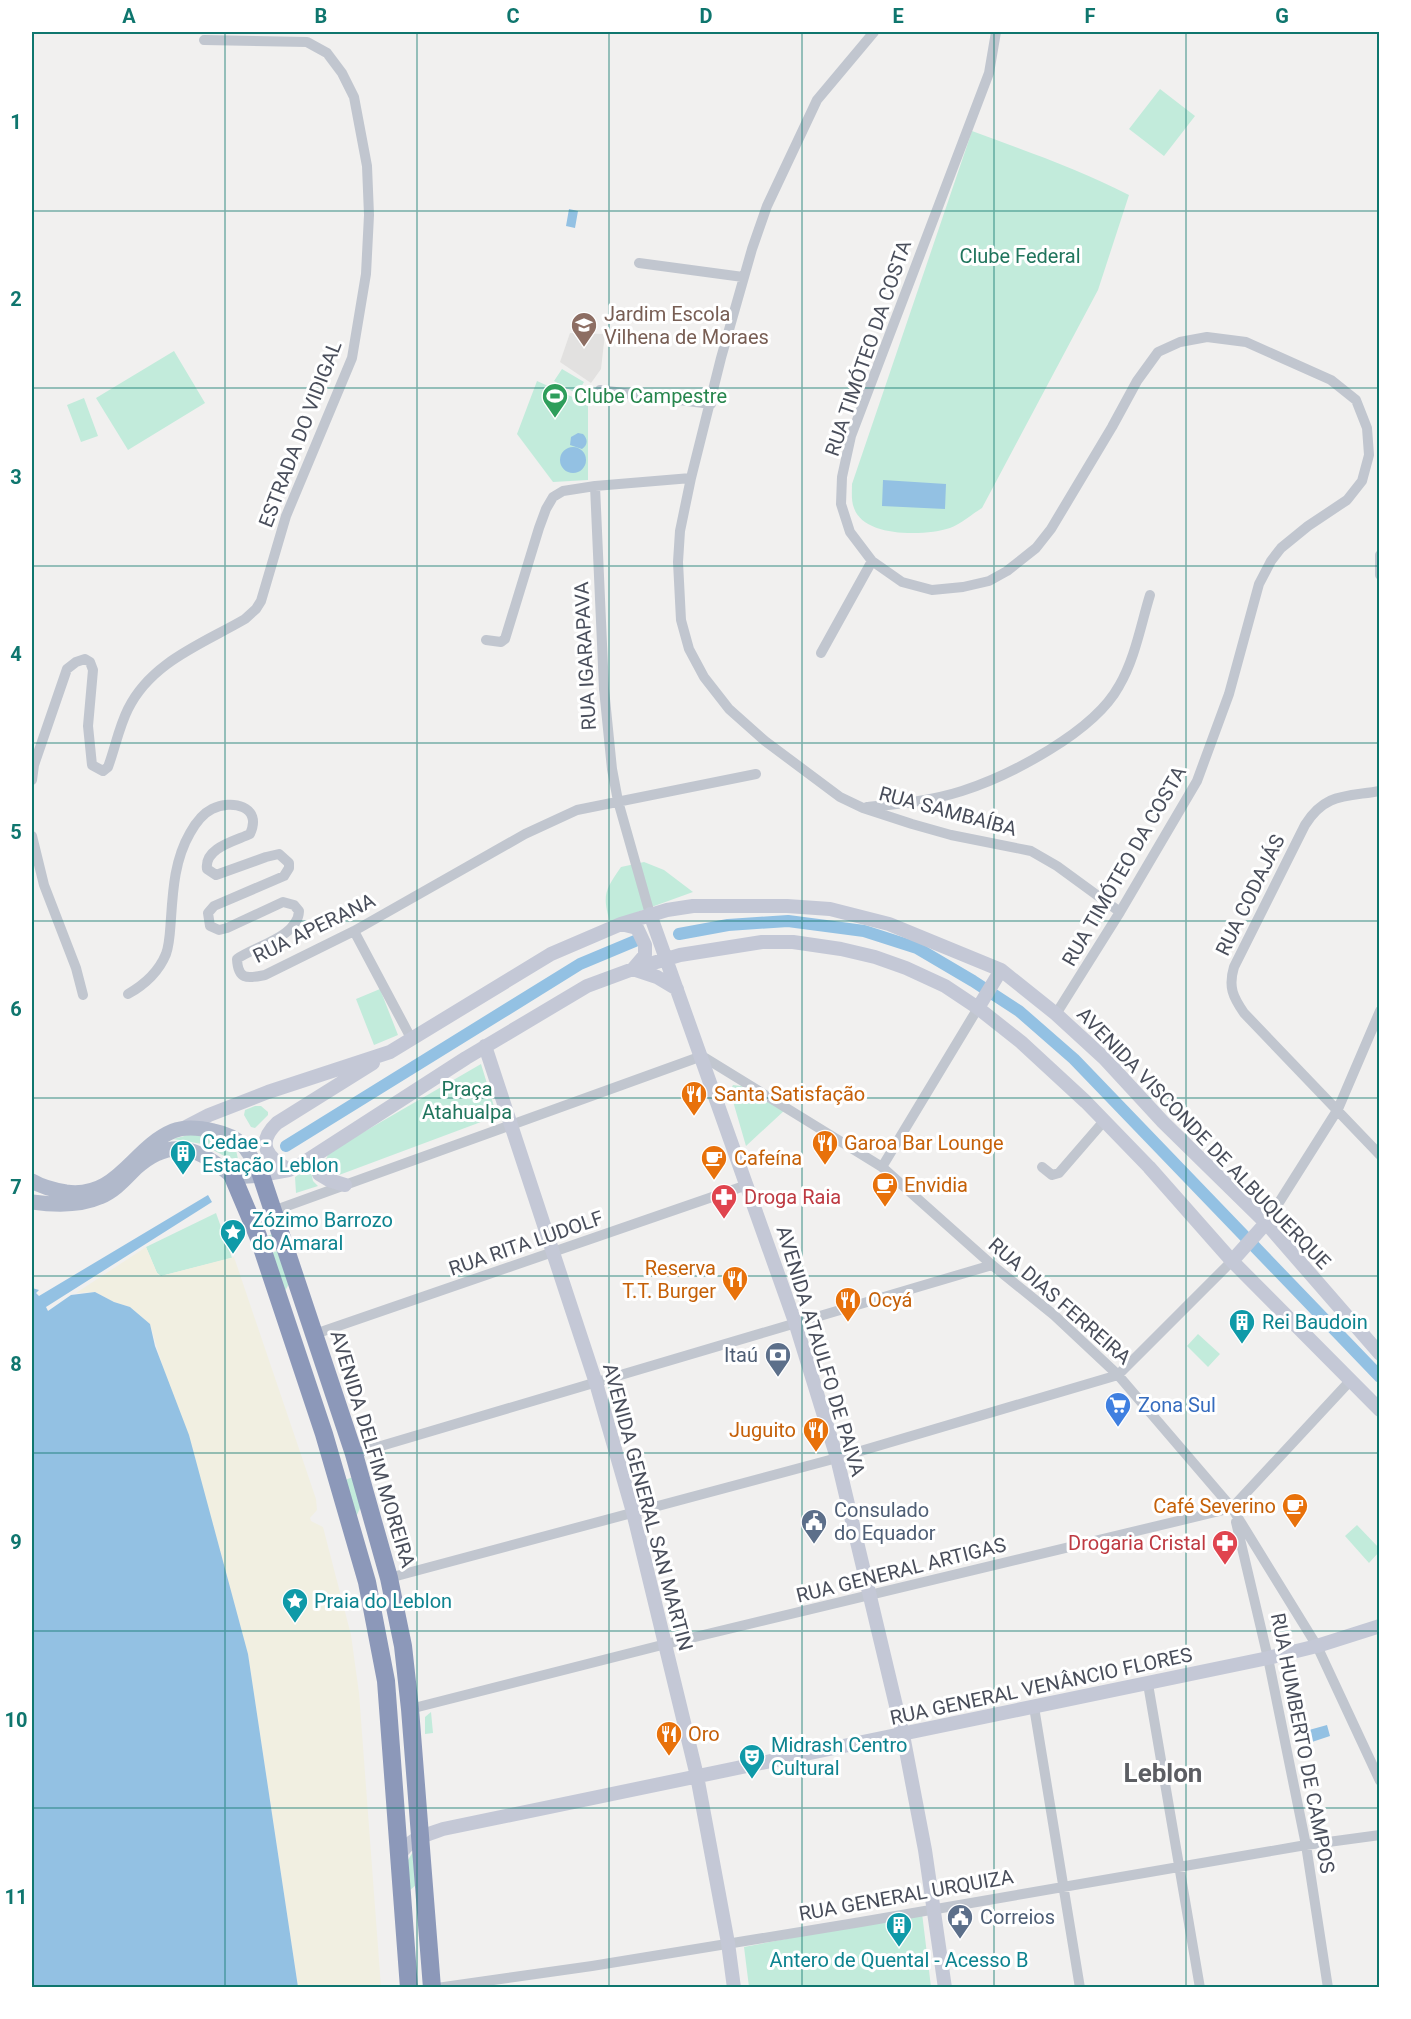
<svg xmlns="http://www.w3.org/2000/svg" width="1411" height="2019" font-family="Roboto,sans-serif">
	<style>
		.education { fill: #e2e1e0 }
		.green { fill: #c2ebdb }
		.sand { fill: #f1efe1 }
		.water { fill: #93c1e3 }
		.lines { fill: none; stroke-linecap: round; stroke-linejoin: round }
		.canal { stroke: #93c1e3; stroke-width: 12 }
		.street { stroke: #c1c6cf; stroke-width: 10 }
		.secondary { stroke: #c4c8d6; stroke-width: 14 }
		.primary { stroke: #b1b9cb; stroke-width: 15 }
		.highway { stroke: #8c98b9; stroke-width: 18 }
		.grid { fill: none; stroke: #0f766e; stroke-width: 1.5; stroke-opacity: 0.55 }
		.labels { text-anchor: middle; stroke-width: 6; stroke-linejoin: round; paint-order: stroke }
		.park-label { font-size: 20px; fill: #20755d; stroke: #fff }
		.education-label { font-size: 20px; fill: #785e54; stroke: #fff; text-anchor: start }
		.street-label { font-size: 20px; fill: #494e5b; stroke: #fff }
		.leisure-label { font-size: 20px; fill: #27864d; stroke: #fff; text-anchor: start }
		.food-label { font-size: 20px; fill: #c56008; stroke: #fff; text-anchor: start }
		.culture-label { font-size: 20px; fill: #0d838f; stroke: #fff; text-anchor: start }
		.health-label { font-size: 20px; fill: #be3a42; stroke: #fff; text-anchor: start }
		.service-label { font-size: 20px; fill: #4e5e75; stroke: #fff; text-anchor: start }
		.shop-label { font-size: 20px; fill: #366cbe; stroke: #fff; text-anchor: start }
		.district-label { font-size: 26px; font-weight: bold; fill: #5c5e63; stroke: #fff }
		.neatline { fill: none; stroke: #0f766e; stroke-width: 2 }
		.grid-label { font-size: 20px; text-anchor: middle; font-weight: bold; fill: #0f766e }
	</style>
	<rect width="100%" height="100%" fill="#f1f0ef"/>
	<path class="education" d="M570,333L605,334L601,369L591,383L560,362Z"/>
	<path class="green" d="M1160,89L1195,116L1164,156L1129,129Z
		M972,131C1026,151 1079,169 1129,195L1098,290L982,508C972,514 961,524 950,528C926,536 864,538 854,508C851,501 852,491 852,484Z
		M174,351L205,403L128,450L96,398Z
		M562,369L584,382L577,394L554,381Z
		M537,381L588,404V480L553,482L517,434Z
		M84,398L98,436L81,442L67,405Z
		M644,862L664,870L693,892L610,922C602,895 605,890 621,867Z
		M380,989L398,1035L374,1045L356,999Z
		M481,1064L497,1116L339,1175L330,1172L325,1162L329,1152Z
		M733,1085L741,1086L786,1109L746,1146L730,1091Z
		M255,1106H261L268,1112V1115L255,1128L251,1127L244,1115L245,1110Z
		M192,1134L214,1138L236,1150L238,1159L228,1158L202,1144L173,1139Z
		M310,1167L313,1181L318,1186L296,1193L295,1177Z
		M216,1213L232,1258L161,1276L157,1273L146,1247Z
		M273,1234L290,1282L285,1291L272,1253L277,1251L272,1237L268,1238L267,1236Z
		M1198,1334L1220,1354L1208,1367L1187,1346Z
		M353,1477L361,1506L356,1517L345,1480Z
		M1357,1525L1379,1548V1552L1369,1563L1345,1536Z
		M431,1712L433,1733L425,1734V1717Z
		M414,1850L416,1885L409,1891L408,1860Z
		M922,1913L931,1987H749L744,1947Z"/>
	<path class="sand" d="M146,1247L157,1273L161,1276L234,1257L316,1499L317,1510L310,1518L311,1521L323,1527L351,1635L359,1693L381,1987H298L248,1654L150,1324L130,1307L114,1302L95,1292L76,1293Z"/>
	<path class="water" d="M569,209L578,211L575,228L566,226Z
		M578,433L583,434C588,439 588,445 582,449L570,445L571,437Z
		M560 460a13 13 0 1 1 26 0a13 13 0 1 1-26 0Z
		M883,480L946,484L945,509L882,506Z
		M208,1195L212,1202L46,1307L48,1311L71,1295L95,1292L114,1302L130,1307L150,1324L155,1346L189,1435L248,1654L298,1987H32V1288L39,1290L36,1293L39,1296Z
		M1327,1725L1330,1736L1312,1742L1309,1730Z"/>
	<g class="lines">
		<path class="canal" d="M679,934L728,925L788,921L864,931L917,948L973,981L1019,1011L1074,1059L1380,1377
			M286,1146L580,964L635,941"/>
		<path class="street" d="M874,32L817,100L767,206L752,249L721,358L691,478L680,531L678,562L681,620L689,649L704,677L729,709L765,741L840,797L863,808L912,824L951,835L1031,851L1057,866L1120,912
			M996,32L989,73L851,436L842,477L841,504L850,532L872,561L902,582L932,590L963,587L989,581L1007,571L1036,548L1051,529L1112,427L1137,381L1158,352L1180,342L1207,337L1246,342L1331,380L1356,400L1367,428L1369,455L1362,481L1347,500L1308,526L1281,548L1271,561L1259,584L1229,694L1197,781L1120,912L1056,1014
			M639,263L743,277
			M600,390L711,404
			M595,486L604,689L612,769L618,801L650,914
			M1380,555V575
			M486,640L501,642L505,639L539,528L546,509L553,497L563,491L595,486L691,478
			M821,653L872,561
			M32,780L34,765L67,669L76,662L85,659L90,662L93,670L88,726L92,765L103,771L108,767C115,748 119,727 128,709C151,662 202,644 245,619L256,609L261,601L286,516L352,358L366,274L369,215L367,166L354,97L342,73L327,53L307,42L204,40
			M1380,791C1345,797 1325,793 1305,825L1234,967C1228,987 1233,997 1244,1013L1380,1155
			M867,807C898,804 931,801 962,791C1011,775 1094,732 1119,686C1135,659 1141,624 1150,595
			M32,836L44,885L76,968L83,995
			M354,931L412,1040
			M128,994C144,985 159,971 166,954C170,943 170,930 171,918C173,888 175,859 190,833C195,824 202,814 212,809C231,799 263,806 250,834C235,841 204,848 207,869L216,875L266,857L279,854L289,863V868L284,876L214,906L208,913L210,926L219,930L227,928L283,902L294,905L299,911C298,937 255,946 237,959C238,981 248,978 265,975L354,931L525,834L577,810L756,774
			M882,1167L978,1008
			M1042,1167L1052,1175L1059,1173L1104,1121
			M251,1219L702,1056L882,1167L992,1265L1054,1315L1118,1375L1232,1508L1317,1646L1380,1781
			M1266,1223L1338,1109L1380,1011
			M315,1334L747,1185
			M354,1454L992,1265
			M1236,1522L1268,1658L1306,1845L1328,1988
			M389,1578L837,1458L1118,1375L1232,1261
			M1148,1684L1200,1988
			M1034,1707L1080,1988
			M410,1709L666,1644L1232,1508L1350,1381
			M437,1988L592,1966L861,1922L1306,1845L1380,1835"/>
		<path class="secondary" d="M650,914L795,1322L837,1458L903,1735L925,1850L945,1988
			M621,924L637,928L645,945V955L633,969
			M633,969L657,977L677,989
			M978,1008L1001,970
			M485,1046L596,1383L633,1512L697,1776L728,1943L734,1988
			M184,1128L209,1115L268,1092L390,1052L551,954L621,924L667,910L693,906H787L830,909L889,924L1001,970L1056,1014L1104,1058L1163,1122L1266,1223L1380,1354
			M317,1154L316,1160L319,1174L329,1180L345,1185
			M289,1170C268,1158 255,1144 277,1123L373,1063
			M261,1175L289,1170L300,1165L466,1058L587,986L633,969L680,955L762,942H793L841,949L875,957L906,968L945,986L978,1008L1021,1042L1086,1102L1149,1167L1232,1261L1380,1410
			M1232,1261L1266,1223
			M399,1857C407,1839 426,1835 443,1829L1268,1658L1317,1646L1380,1626"/>
		<path class="primary" d="M32,1181C42,1187 54,1190 66,1192C118,1199 132,1148 173,1131C185,1126 201,1128 214,1131C243,1137 248,1150 261,1175L233,1177C201,1149 172,1135 136,1168C125,1179 115,1191 100,1197C80,1206 53,1205 32,1202"/>
		<path class="highway" d="M261,1175L354,1454L389,1578L403,1646L410,1709L432,1988
			M233,1177L258,1236L324,1434L367,1582L386,1681L409,1988"/>
	</g>
	<path class="grid" d="M225,32V1988M417,32V1988M609,32V1988M802,32V1988M994,32V1988M1186,32V1988M32,211H1380M32,388H1380M32,566H1380M32,743H1380M32,921H1380M32,1098H1380M32,1276H1380M32,1453H1380M32,1631H1380M32,1808H1380"/>
	<defs>
		<g id="school-pin" transform="scale(1.35)"><path d="M0 17L-7.5 6A9.5 9.5 0 1 1 7.5 6Z" fill="#8d6e63" stroke="#fff"/><path d="M0-5L7-2L0 1L-7-2ZM-4 1L0 2.5L4 1V4Q0 6-4 4Z" fill="#fff"/></g>
		<g id="stadium-pin" transform="scale(1.35)"><path d="M0 17L-7.5 6A9.5 9.5 0 1 1 7.5 6Z" fill="#2e9e5b" stroke="#fff"/><path d="M0-5a6.5 5 0 1 0 0 10a6.5 5 0 1 0 0-10ZM-3.5-1.8h7v3.6h-7Z" fill="#fff"/></g>
		<g id="restaurant-pin" transform="scale(1.35)"><path d="M0 17L-7.5 6A9.5 9.5 0 1 1 7.5 6Z" fill="#e8710a" stroke="#fff"/><path d="M-5-6h1v4h1v-4h1v4h1v-4h1v5L-1.5 .5V6h-2V.5L-5-1ZM5-6V6H3V1.5H1.5Q1.5-4 5-6Z" fill="#fff"/></g>
		<g id="building-pin" transform="scale(1.35)"><path d="M0 17L-7.5 6A9.5 9.5 0 1 1 7.5 6Z" fill="#0f9aa8" stroke="#fff"/><path d="M-4-6H4V6H1V3H-1V6H-4ZM-2.5-4.3h1.7v1.8h-1.7ZM.8-4.3h1.7v1.8H.8ZM-2.5-1h1.7V.8h-1.7ZM.8-1h1.7V.8H.8Z" fill="#fff"/></g>
		<g id="cafe-pin" transform="scale(1.35)"><path d="M0 17L-7.5 6A9.5 9.5 0 1 1 7.5 6Z" fill="#e8710a" stroke="#fff"/><path d="M-5.5-4.5H6V0H3Q3 3.5 0 3.5H-2.5Q-5.5 3.5-5.5 0ZM3-3.2v2h1.7v-2ZM-6 4.5H4V6H-6Z" fill="#fff"/></g>
		<g id="pharmacy-pin" transform="scale(1.35)"><path d="M0 17L-7.5 6A9.5 9.5 0 1 1 7.5 6Z" fill="#e0444e" stroke="#fff"/><path d="M-2-6h4v4h4v4h-4v4h-4v-4h-4v-4h4Z" fill="#fff"/></g>
		<g id="sight-pin" transform="scale(1.35)"><path d="M0 17L-7.5 6A9.5 9.5 0 1 1 7.5 6Z" fill="#0f9aa8" stroke="#fff"/><path d="M0-6L1.8-2.2L6-1.7L2.9 1.2L3.7 5.4L0 3.3L-3.7 5.4L-2.9 1.2L-6-1.7L-1.8-2.2Z" fill="#fff"/></g>
		<g id="bank-pin" transform="scale(1.35)"><path d="M0 17L-7.5 6A9.5 9.5 0 1 1 7.5 6Z" fill="#5c6f8a" stroke="#fff"/><path d="M-6-4H6V4H-6ZM0-2.3a2.3 2.3 0 1 0 0 4.6a2.3 2.3 0 1 0 0-4.6Z" fill="#fff"/></g>
		<g id="supermarket-pin" transform="scale(1.35)"><path d="M0 17L-7.5 6A9.5 9.5 0 1 1 7.5 6Z" fill="#3f7fe0" stroke="#fff"/><path d="M-6-5.5h2.5l.6 2H6L4.5 2H-2.5L-4.4-4H-6ZM-1.5 3.2a1.3 1.3 0 1 0 .1 0ZM3 3.2a1.3 1.3 0 1 0 .1 0Z" fill="#fff"/></g>
		<g id="civic-pin" transform="scale(1.35)"><path d="M0 17L-7.5 6A9.5 9.5 0 1 1 7.5 6Z" fill="#5c6f8a" stroke="#fff"/><path d="M-.6-6.5H3V-4.5H.6V-3L4-1V1h2V6H-6V1h2V-1L-.6-3ZM-1.2 2.5V6h2.4V2.5Z" fill="#fff"/></g>
		<g id="theatre-pin" transform="scale(1.35)"><path d="M0 17L-7.5 6A9.5 9.5 0 1 1 7.5 6Z" fill="#0f9aa8" stroke="#fff"/><path d="M-5-5.5Q0-4 5-5.5V0Q5 5 0 6Q-5 5-5 0ZM-3.3-2.5H-1v1.5H-3.3ZM1-2.5H3.3v1.5H1ZM-2.8 1Q0 5.5 2.8 1Z" fill="#fff"/></g>
	</defs>
	<g fill-rule="evenodd">
		<use href="#school-pin" x="584" y="325"/>
		<use href="#stadium-pin" x="555" y="396"/>
		<use href="#restaurant-pin" x="694" y="1094"/>
		<use href="#restaurant-pin" x="825" y="1143"/>
		<use href="#building-pin" x="183" y="1153"/>
		<use href="#cafe-pin" x="714" y="1158"/>
		<use href="#cafe-pin" x="885" y="1185"/>
		<use href="#pharmacy-pin" x="724" y="1197"/>
		<use href="#sight-pin" x="233" y="1232"/>
		<use href="#restaurant-pin" x="735" y="1279"/>
		<use href="#restaurant-pin" x="848" y="1300"/>
		<use href="#building-pin" x="1242" y="1322"/>
		<use href="#bank-pin" x="778" y="1355"/>
		<use href="#supermarket-pin" x="1118" y="1405"/>
		<use href="#restaurant-pin" x="816" y="1430"/>
		<use href="#cafe-pin" x="1295" y="1506"/>
		<use href="#civic-pin" x="814" y="1522"/>
		<use href="#pharmacy-pin" x="1225" y="1543"/>
		<use href="#sight-pin" x="295" y="1601"/>
		<use href="#restaurant-pin" x="669" y="1734"/>
		<use href="#theatre-pin" x="752" y="1757"/>
		<use href="#civic-pin" x="960" y="1917"/>
		<use href="#building-pin" x="899" y="1925"/>
	</g>
	<g class="labels">
		<g class="park-label">
			<text x="1020" y="263">Clube Federal</text>
			<text x="467" y="1096">Praça<tspan x="467" dy="23">Atahualpa</tspan></text>
		</g>
		<g class="education-label">
			<text x="604" y="321">Jardim Escola<tspan x="604" dy="23">Vilhena de Moraes</tspan></text>
		</g>
		<g class="street-label">
			<text transform="translate(868 348) rotate(-71)" y="7">RUA TIMÓTEO DA COSTA</text>
			<text transform="translate(300 434) rotate(-69)" y="7">ESTRADA DO VIDIGAL</text>
			<text transform="translate(585 656) rotate(-93)" y="7">RUA IGARAPAVA</text>
			<text transform="translate(948 811) rotate(15)" y="7">RUA SAMBAÍBA</text>
			<text transform="translate(1124 866) rotate(-60)" y="7">RUA TIMÓTEO DA COSTA</text>
			<text transform="translate(1250 895) rotate(-64)" y="7">RUA CODAJÁS</text>
			<text transform="translate(314 928) rotate(-26)" y="7">RUA APERANA</text>
			<text transform="translate(1204 1138) rotate(46)" y="7">AVENIDA VISCONDE DE ALBUQUERQUE</text>
			<text transform="translate(526 1243) rotate(-19)" y="7">RUA RITA LUDOLF</text>
			<text transform="translate(1060 1301) rotate(41)" y="7">RUA DIAS FERREIRA</text>
			<text transform="translate(821 1351) rotate(73)" y="7">AVENIDA ATAULFO DE PAIVA</text>
			<text transform="translate(373 1449) rotate(73)" y="7">AVENIDA DELFIM MOREIRA</text>
			<text transform="translate(648 1507) rotate(75)" y="7">AVENIDA GENERAL SAN MARTIN</text>
			<text transform="translate(901 1570) rotate(-14)" y="7">RUA GENERAL ARTIGAS</text>
			<text transform="translate(1041 1686) rotate(-12)" y="7">RUA GENERAL VENÂNCIO FLORES</text>
			<text transform="translate(1303 1743) rotate(79)" y="7">RUA HUMBERTO DE CAMPOS</text>
			<text transform="translate(906 1895) rotate(-10)" y="7">RUA GENERAL URQUIZA</text>
		</g>
		<g class="leisure-label">
			<text x="574" y="403">Clube Campestre</text>
		</g>
		<g class="food-label">
			<text x="714" y="1101">Santa Satisfação</text>
			<text x="844" y="1150">Garoa Bar Lounge</text>
			<text x="734" y="1165">Cafeína</text>
			<text x="904" y="1192">Envidia</text>
			<text x="716" y="1275" text-anchor="end">Reserva<tspan x="716" dy="23">T.T. Burger</tspan></text>
			<text x="868" y="1307">Ocyá</text>
			<text x="796" y="1437" text-anchor="end">Juguito</text>
			<text x="1276" y="1513" text-anchor="end">Café Severino</text>
			<text x="688" y="1741">Oro</text>
		</g>
		<g class="culture-label">
			<text x="202" y="1149">Cedae -<tspan x="202" dy="23">Estação Leblon</tspan></text>
			<text x="252" y="1227">Zózimo Barrozo<tspan x="252" dy="23">do Amaral</tspan></text>
			<text x="1262" y="1329">Rei Baudoin</text>
			<text x="314" y="1608">Praia do Leblon</text>
			<text x="771" y="1752">Midrash Centro<tspan x="771" dy="23">Cultural</tspan></text>
			<text x="899" y="1967" text-anchor="middle">Antero de Quental - Acesso B</text>
		</g>
		<g class="health-label">
			<text x="744" y="1204">Droga Raia</text>
			<text x="1206" y="1550" text-anchor="end">Drogaria Cristal</text>
		</g>
		<g class="service-label">
			<text x="758" y="1362" text-anchor="end">Itaú</text>
			<text x="834" y="1517">Consulado<tspan x="834" dy="23">do Equador</tspan></text>
			<text x="980" y="1924">Correios</text>
		</g>
		<g class="shop-label">
			<text x="1138" y="1412">Zona Sul</text>
		</g>
		<g class="district-label">
			<text x="1163" y="1782">Leblon</text>
		</g>
	</g>
	<rect width="1411" height="2019" fill="none" stroke="#ffffff" stroke-width="66"/>
	<rect x="33" y="33" width="1345" height="1953" class="neatline"/>
	<g class="grid-label">
		<text x="129" y="23">A</text>
		<text x="321" y="23">B</text>
		<text x="513" y="23">C</text>
		<text x="706" y="23">D</text>
		<text x="898" y="23">E</text>
		<text x="1090" y="23">F</text>
		<text x="1282" y="23">G</text>
		<text x="16" y="129">1</text>
		<text x="16" y="306">2</text>
		<text x="16" y="484">3</text>
		<text x="16" y="661">4</text>
		<text x="16" y="839">5</text>
		<text x="16" y="1016">6</text>
		<text x="16" y="1194">7</text>
		<text x="16" y="1371">8</text>
		<text x="16" y="1549">9</text>
		<text x="16" y="1727">10</text>
		<text x="16" y="1904">11</text>
	</g>
</svg>
